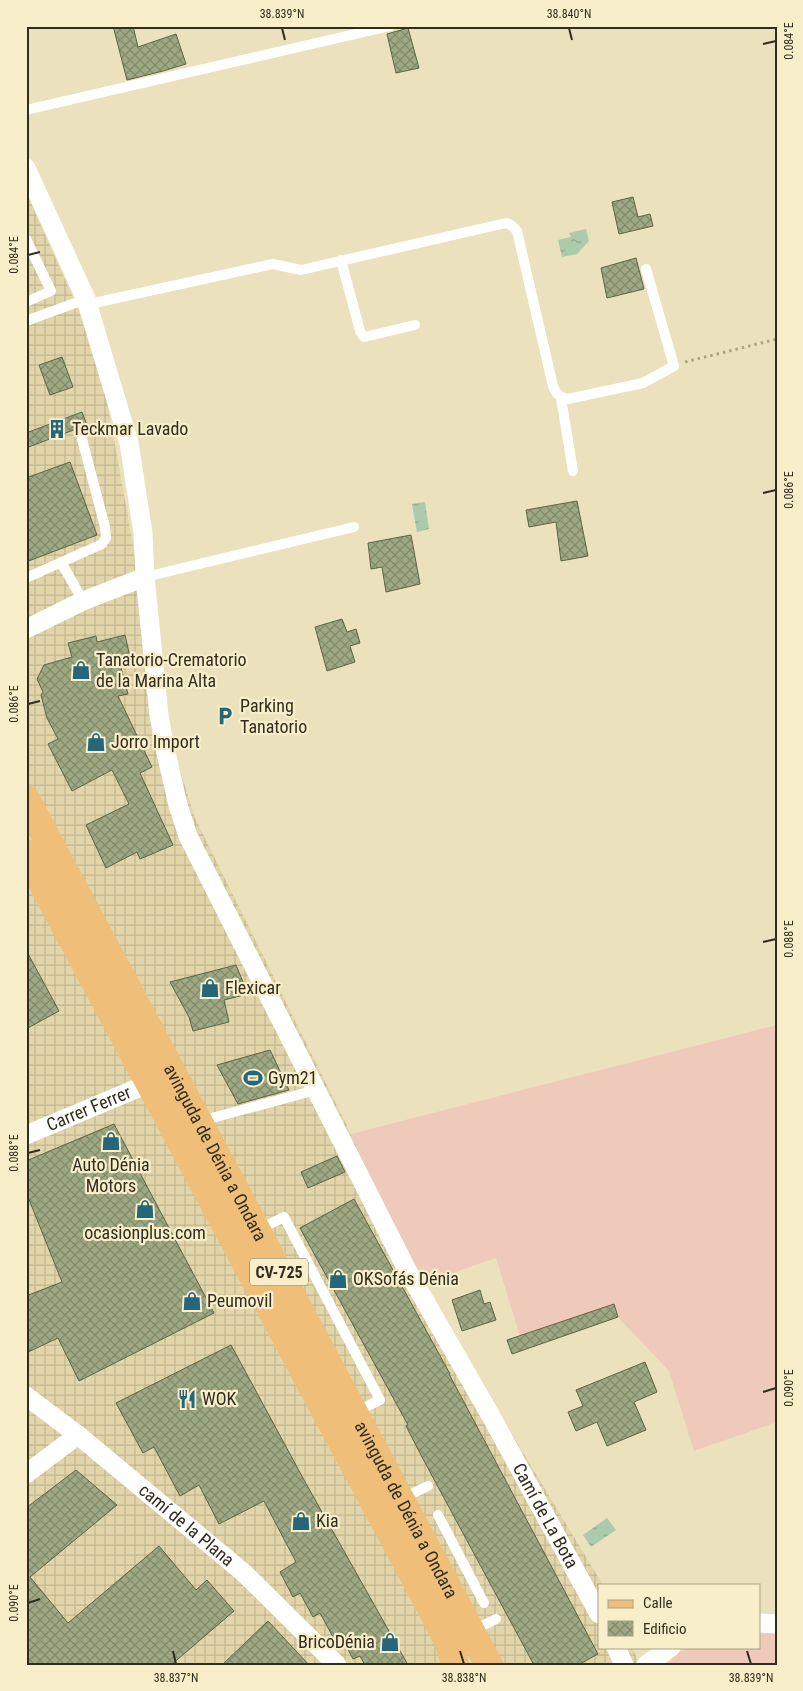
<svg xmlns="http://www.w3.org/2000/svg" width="803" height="1691" font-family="'Roboto Condensed',sans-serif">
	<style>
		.industrial { fill: url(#industrial-grid) }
		.grass { fill: #efc9b9 }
		.water { fill: url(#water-ripples) }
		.building { fill: url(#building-cross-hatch); stroke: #5c6545 }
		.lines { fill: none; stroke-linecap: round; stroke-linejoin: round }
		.path { stroke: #aca487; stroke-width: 3; stroke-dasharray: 2.5 4; stroke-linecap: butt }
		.service { stroke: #fff; stroke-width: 10 }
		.minor { stroke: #fff; stroke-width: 19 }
		.primary { stroke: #efbf79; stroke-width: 28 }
		.ticks { fill: none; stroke: #312d1f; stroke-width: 2 }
		.labels { text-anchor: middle; stroke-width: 4.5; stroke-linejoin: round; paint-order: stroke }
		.shield { fill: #f8eec9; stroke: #6d6752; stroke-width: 1 }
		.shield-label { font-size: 16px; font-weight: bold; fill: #312d1f }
		.poi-label { font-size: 18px; fill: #312d1f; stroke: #f8eec9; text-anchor: start }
		.street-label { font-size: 18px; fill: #312d1f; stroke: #f8eec9 }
		.neatline { fill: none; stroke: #312d1f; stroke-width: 2 }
		.ticks-label { font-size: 12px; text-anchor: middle; fill: #312d1f }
	</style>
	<defs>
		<pattern id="industrial-grid" width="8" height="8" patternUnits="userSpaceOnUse" patternTransform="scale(1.25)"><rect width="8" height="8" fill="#e1d5a9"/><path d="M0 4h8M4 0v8" fill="none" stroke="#c2b791"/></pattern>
		<pattern id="water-ripples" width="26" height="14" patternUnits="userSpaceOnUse" patternTransform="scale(1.25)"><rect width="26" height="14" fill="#accbac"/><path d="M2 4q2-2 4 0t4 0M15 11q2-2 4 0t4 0" fill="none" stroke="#8da58b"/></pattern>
		<pattern id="building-cross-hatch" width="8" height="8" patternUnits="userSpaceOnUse" patternTransform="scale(1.25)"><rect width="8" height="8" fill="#9ea983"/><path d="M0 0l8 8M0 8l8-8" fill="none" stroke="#818a6b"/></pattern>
	</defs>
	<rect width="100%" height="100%" fill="#ebe1bc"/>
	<path class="industrial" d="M26,192L79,311L106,396L139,577L144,656L195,818L351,1134L415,1274L603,1585H599V1647H632L640,1665H26Z"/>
	<path class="grass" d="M777,1025V1422L694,1451L669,1371L618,1317L614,1305L520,1336L496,1258L421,1284L415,1274L351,1134Z
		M759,1632H777V1665H666L679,1652L692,1647H759Z"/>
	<path class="water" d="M586,229L589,241L577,254L562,257L558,240L571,237L569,233Z
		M425,502L429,529L417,532L412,504Z
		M607,1518L616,1530L591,1547L583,1535Z"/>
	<path class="building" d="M113,26H133L138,47L176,34L186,64L163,71L127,80Z
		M408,28L419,68L396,73L387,34Z
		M633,197L638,217L650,214L653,226L619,234L612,202Z
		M636,258L644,289L607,298L601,268Z
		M62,357L73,387L50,395L39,365Z
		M82,412L87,425L26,448V433Z
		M70,462L97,535L26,562V478Z
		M577,501L588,556L561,561L556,522L529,527L526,510Z
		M411,535L420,584L386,592L382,567L371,569L368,543Z
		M342,619L347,632L356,629L360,643L350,646L355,662L327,671L315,627Z
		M125,635L130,657L119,660L128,694L118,696L152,767L140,773L173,845L140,859L137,852L106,868L86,825L129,804L112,770L72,791L48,744L58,739L47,718L41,695L43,692L37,679L44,665L72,657L68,643L96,636L97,642Z
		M26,950L59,1011L26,1029Z
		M236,965L248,994L224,1000L229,1022L193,1031L189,1017L170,982Z
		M270,1050L289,1090L238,1104L217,1065Z
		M114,1124L214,1313L79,1381L58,1338L26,1353V1296L62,1282L26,1192V1161Z
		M337,1156L345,1172L308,1188L301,1172Z
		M354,1199L450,1374H449L598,1654L578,1665H534L423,1459L406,1426L408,1425L300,1228Z
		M480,1290L484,1304L490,1302L496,1320L462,1331L452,1300Z
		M614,1304L618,1317L512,1354L507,1340Z
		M231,1345L304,1480L408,1665H365L360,1656L353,1659L340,1634L333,1637L320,1613L313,1617L300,1593L293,1597L280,1572L296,1562L264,1501L219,1524L199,1485L180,1496L154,1447L143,1453L116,1403Z
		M645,1362L657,1392L634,1402L646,1430L607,1446L597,1422L576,1431L568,1412L583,1406L576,1390Z
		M76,1470L117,1505L30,1577L68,1623L159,1546L196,1590L207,1580L234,1611L171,1665H26V1508Z
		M268,1621L309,1665H222Z"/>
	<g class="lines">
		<path class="path" d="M685,362L777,339"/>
		<path class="service" d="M26,110L390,26
			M26,239L51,291L26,302
			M341,260L360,331L364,337L415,325
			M26,321L86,299L94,303L273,264L301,270L506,223L511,225L517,231L553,386C556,394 559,397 568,399L643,383L674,366L646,269
			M561,398L573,471
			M61,562L83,601
			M145,577L354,527
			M26,578L102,544L106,538L105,527L82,439
			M201,1121L316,1090
			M258,1230L284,1217L380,1400L355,1412
			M401,1499L428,1486
			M438,1515L484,1603
			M472,1631L496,1619"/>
		<g class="minor">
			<path id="s1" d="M26,168L86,299L129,443L143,533L145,577L159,715L164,744L178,805L188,836L406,1268L492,1418L599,1614"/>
			<path d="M26,629L83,601L145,577"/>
			<path id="s2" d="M26,1135L150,1083"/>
			<path id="s3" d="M26,1396L78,1435L244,1573L337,1665"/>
			<path d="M26,1474L78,1435"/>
			<path d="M759,1623L777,1624"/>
			<path d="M616,1647L624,1665"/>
			<path d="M646,1665L671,1647"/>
		</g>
		<g class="primary">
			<path id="s4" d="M26,799L489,1665"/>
			<path d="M26,853L439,1623L450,1646L455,1665"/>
		</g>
	</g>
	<path class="ticks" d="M282,28L285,40M569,28L572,40M763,44L776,41M28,255L40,252M763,493L776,490M28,704L40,701M763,942L776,939M28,1153L40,1150M763,1392L776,1388M28,1603L40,1599M173,1651L176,1664M460,1651L464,1664M747,1651L751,1664"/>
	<defs>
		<g id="building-bare" transform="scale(1.5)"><path d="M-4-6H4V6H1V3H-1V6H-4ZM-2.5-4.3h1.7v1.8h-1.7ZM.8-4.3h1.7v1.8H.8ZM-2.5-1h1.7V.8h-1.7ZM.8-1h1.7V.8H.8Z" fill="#25667a" stroke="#f8eec9" stroke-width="2.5" paint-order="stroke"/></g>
		<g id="shop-bare" transform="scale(1.5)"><path d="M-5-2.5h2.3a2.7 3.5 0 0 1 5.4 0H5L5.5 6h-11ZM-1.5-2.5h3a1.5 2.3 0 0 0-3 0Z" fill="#25667a" stroke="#f8eec9" stroke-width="2.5" paint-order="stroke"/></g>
		<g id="parking-bare" transform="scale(1.5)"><path d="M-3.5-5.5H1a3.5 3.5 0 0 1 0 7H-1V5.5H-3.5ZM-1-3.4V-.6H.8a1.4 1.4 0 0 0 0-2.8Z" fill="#25667a" stroke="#f8eec9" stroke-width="2.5" paint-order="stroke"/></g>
		<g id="stadium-bare" transform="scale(1.5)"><path d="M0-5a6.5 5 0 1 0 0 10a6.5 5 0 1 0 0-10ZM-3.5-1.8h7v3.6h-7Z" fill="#25667a" stroke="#f8eec9" stroke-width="2.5" paint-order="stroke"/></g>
		<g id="restaurant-bare" transform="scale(1.5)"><path d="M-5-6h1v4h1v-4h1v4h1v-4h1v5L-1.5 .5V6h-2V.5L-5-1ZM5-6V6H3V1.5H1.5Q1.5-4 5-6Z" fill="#25667a" stroke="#f8eec9" stroke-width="2.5" paint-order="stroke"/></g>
	</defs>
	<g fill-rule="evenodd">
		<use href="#building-bare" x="57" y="429"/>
		<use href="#shop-bare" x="81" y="670"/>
		<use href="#parking-bare" x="225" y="716"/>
		<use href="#shop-bare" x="96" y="742"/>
		<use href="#shop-bare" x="210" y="988"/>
		<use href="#stadium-bare" x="253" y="1078"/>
		<use href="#shop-bare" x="111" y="1141"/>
		<use href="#shop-bare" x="145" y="1209"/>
		<use href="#shop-bare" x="338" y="1279"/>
		<use href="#shop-bare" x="192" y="1301"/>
		<use href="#restaurant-bare" x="187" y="1399"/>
		<use href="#shop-bare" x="301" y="1521"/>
		<use href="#shop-bare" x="390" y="1642"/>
	</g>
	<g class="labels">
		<rect class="shield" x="250" y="1258.5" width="58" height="27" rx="4"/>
		<g class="shield-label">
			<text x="279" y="1278">CV-725</text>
		</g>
		<g class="poi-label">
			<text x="72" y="435">Teckmar Lavado</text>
			<text x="96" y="666">Tanatorio-Crematorio<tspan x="96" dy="21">de la Marina Alta</tspan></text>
			<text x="240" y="712">Parking<tspan x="240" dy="21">Tanatorio</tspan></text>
			<text x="111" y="748">Jorro Import</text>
			<text x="225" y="994">Flexicar</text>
			<text x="268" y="1084">Gym21</text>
			<text x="111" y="1171" text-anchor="middle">Auto Dénia<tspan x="111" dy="21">Motors</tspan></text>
			<text x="145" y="1239" text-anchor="middle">ocasionplus.com</text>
			<text x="353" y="1285">OKSofás Dénia</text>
			<text x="207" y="1307">Peumovil</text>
			<text x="202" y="1405">WOK</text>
			<text x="316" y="1527">Kia</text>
			<text x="375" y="1648" text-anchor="end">BricoDénia</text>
		</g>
		<g class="street-label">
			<text dy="6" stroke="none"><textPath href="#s2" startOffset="68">Carrer Ferrer</textPath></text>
			<text dy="6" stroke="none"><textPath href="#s4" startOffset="401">avinguda de Dénia a Ondara</textPath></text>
			<text dy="6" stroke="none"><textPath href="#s4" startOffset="806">avinguda de Dénia a Ondara</textPath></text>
			<text dy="6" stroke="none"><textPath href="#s1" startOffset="1461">Camí de La Bota</textPath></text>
			<text dy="6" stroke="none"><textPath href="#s3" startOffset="206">camí de la Plana</textPath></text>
		</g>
	</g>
	<rect width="803" height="1691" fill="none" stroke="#f8eec9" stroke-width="55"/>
	<rect x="598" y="1584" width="162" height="65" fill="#f8eec9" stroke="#a8a185"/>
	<rect x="608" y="1600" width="25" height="8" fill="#efbf79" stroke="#a8a185"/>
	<text x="643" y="1608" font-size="15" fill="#312d1f">Calle</text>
	<rect x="608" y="1621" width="25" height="15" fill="url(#building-cross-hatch)" stroke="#a8a185"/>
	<text x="643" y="1634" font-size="15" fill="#312d1f">Edificio</text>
	<rect x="28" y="28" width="748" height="1636" class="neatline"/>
	<g class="ticks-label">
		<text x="282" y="18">38.839°N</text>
		<text x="569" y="18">38.840°N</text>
		<text transform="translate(789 41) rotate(-90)" y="4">0.084°E</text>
		<text transform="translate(14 255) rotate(-90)" y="4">0.084°E</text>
		<text transform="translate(789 490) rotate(-90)" y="4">0.086°E</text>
		<text transform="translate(14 704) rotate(-90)" y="4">0.086°E</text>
		<text transform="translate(789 939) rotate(-90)" y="4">0.088°E</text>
		<text transform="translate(14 1153) rotate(-90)" y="4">0.088°E</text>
		<text transform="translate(789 1388) rotate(-90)" y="4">0.090°E</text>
		<text transform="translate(14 1603) rotate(-90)" y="4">0.090°E</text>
		<text x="176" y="1682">38.837°N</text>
		<text x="464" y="1682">38.838°N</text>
		<text x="751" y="1682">38.839°N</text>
	</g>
</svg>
